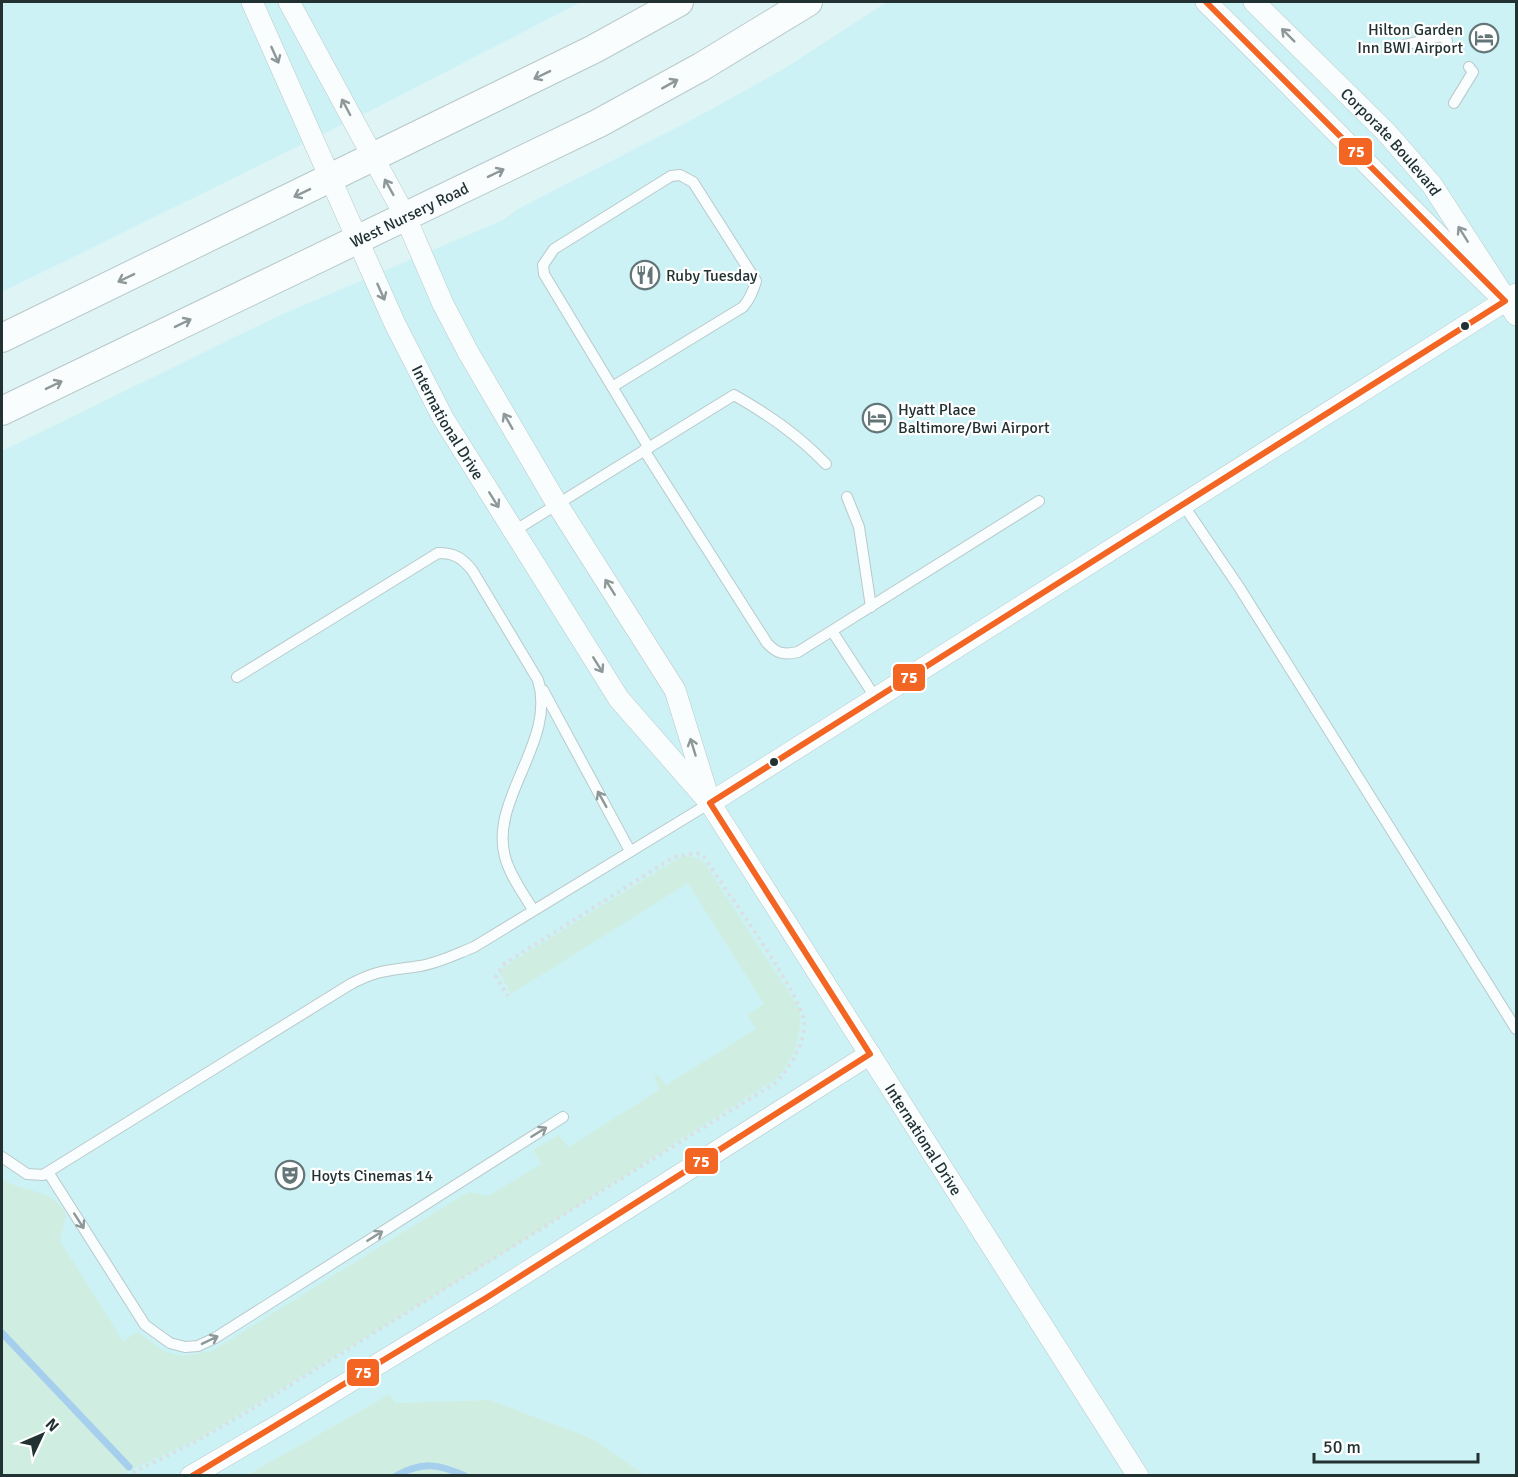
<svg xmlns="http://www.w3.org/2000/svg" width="1518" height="1477" font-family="Signika,sans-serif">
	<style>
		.built { fill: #cdf2f5 }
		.green { fill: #cfeee1 }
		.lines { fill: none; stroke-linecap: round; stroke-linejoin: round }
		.stream { stroke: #a6cfee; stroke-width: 7 }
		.service-casing { stroke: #b8c9ca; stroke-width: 12 }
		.minor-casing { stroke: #b8c9ca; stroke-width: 22 }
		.secondary-casing { stroke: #b8c9ca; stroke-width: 30 }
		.path { stroke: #dae0e1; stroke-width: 4; stroke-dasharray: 3 4.5; stroke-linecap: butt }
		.service { stroke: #fafdfe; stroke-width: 10 }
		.minor { stroke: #fafdfe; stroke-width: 21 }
		.secondary { stroke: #fafdfe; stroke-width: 28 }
		.bus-1-casing { stroke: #fff; stroke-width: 10 }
		.bus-1 { stroke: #f26522; stroke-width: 6 }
		.oneway { stroke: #8e9898 }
		.bus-dot { fill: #223233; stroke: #fff; stroke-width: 2 }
		.labels { text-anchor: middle; stroke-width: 4.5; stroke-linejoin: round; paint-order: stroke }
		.poi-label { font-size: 16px; fill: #223233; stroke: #fff; text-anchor: start }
		.street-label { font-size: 16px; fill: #223233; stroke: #fff }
		.line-badge { stroke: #fff; stroke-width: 2 }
		.badge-label { font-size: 16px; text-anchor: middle; font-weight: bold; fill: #fff }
	</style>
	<rect width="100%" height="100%" fill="#def4f5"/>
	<path class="built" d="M2,2H581L370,111L2,292Z
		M887,2H1516V1475H645L593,1439L490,1400L396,1403L390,1394L247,1475H111L201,1437L2,1269V451L276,317L503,220L518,209L699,116L782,70Z"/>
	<path class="green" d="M688,856L698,858L705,864L799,1008C803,1034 794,1059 777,1078L495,1258L202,1437L120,1475H2V1179C25,1194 53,1187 66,1215L60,1241L123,1341L138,1332L164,1351L181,1356L212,1351L463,1195L469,1192L488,1196L541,1164L533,1150L558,1135L569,1147L659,1090L654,1075H658L666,1085L756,1029L747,1015L764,1004L688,883L511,994L500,973L504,967L679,858Z
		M390,1394L396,1403L490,1400L593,1439L645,1475H247Z"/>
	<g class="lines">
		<path class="stream" d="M2,1333L129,1467
			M396,1476C422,1461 439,1464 465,1476"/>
		<g class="service-casing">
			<path id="service" d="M1404,45L1442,36L1447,41
				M1454,103L1473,72L1469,67
				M612,387L743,307C750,299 753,292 756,281L693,182L680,175L671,176L554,249L543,265L544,274L649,448
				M644,450L767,643C777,654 784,655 798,652L1039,501
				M847,497L859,527L871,607
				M1182,503L1239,587L1516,1029
				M514,531L734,395C769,415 798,435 826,464
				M832,631L875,697
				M237,677L438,553C455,553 462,558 472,570L538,680C557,741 489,799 505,857C510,876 524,894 533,910
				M543,690L630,851
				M2,1157L27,1174L43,1175L349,985C378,969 389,971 420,966C439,963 456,954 474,947L710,803
				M48,1172L145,1325L170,1343L185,1347L198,1346L215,1338L563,1117"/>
		</g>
		<g class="minor-casing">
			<g id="minor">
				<path id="s1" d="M252,2L395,324L443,418L619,699L710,803L1138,1476"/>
				<path d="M289,2L405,216L443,304L468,352L557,504L675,690L707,793"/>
				<path d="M1206,2C1307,100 1403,203 1505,301"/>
				<path id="s2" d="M1254,2L1386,132L1432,185L1516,315"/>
				<path d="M710,803L1516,294"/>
				<path d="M191,1476L282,1423L486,1298L870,1054"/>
			</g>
		</g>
		<g class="secondary-casing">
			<g id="secondary">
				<path d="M2,338L594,49L679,2"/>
				<path id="s3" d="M2,411L599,123L701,67L808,2"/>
			</g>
		</g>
		<path class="path" d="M126,1476L197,1441L247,1412L775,1083C790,1068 805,1044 804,1022C801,993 724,888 704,857L697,853L674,857L504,964L496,977L508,996"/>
		<use href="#service" class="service"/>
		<use href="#minor" class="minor"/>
		<use href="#secondary" class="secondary"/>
		<g class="bus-1-casing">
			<path id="bus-1" d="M1206,2L1505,301
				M710,803L1505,301
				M710,803L870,1054
				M192,1476L486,1298L870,1054"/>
		</g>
		<use href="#bus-1" class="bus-1"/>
	</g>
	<defs><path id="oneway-shaft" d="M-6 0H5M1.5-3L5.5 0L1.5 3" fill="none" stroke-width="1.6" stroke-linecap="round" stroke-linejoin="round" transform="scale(1.5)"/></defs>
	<g class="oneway">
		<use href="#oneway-shaft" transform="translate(1288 35) rotate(-135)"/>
		<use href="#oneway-shaft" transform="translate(275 55) rotate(66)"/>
		<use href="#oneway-shaft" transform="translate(542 75) rotate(154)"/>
		<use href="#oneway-shaft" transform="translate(670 84) rotate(-29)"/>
		<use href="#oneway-shaft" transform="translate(346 107) rotate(-118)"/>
		<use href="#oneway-shaft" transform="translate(496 173) rotate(-26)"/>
		<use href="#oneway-shaft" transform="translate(389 187) rotate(-119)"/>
		<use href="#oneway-shaft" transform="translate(302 193) rotate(154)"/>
		<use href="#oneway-shaft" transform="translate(1463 234) rotate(-122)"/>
		<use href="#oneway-shaft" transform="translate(126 278) rotate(154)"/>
		<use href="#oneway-shaft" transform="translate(381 292) rotate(66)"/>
		<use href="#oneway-shaft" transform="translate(183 323) rotate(-26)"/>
		<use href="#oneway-shaft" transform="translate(54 385) rotate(-26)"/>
		<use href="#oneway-shaft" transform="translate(508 421) rotate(-120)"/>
		<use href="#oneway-shaft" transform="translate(494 500) rotate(58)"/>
		<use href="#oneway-shaft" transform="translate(610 587) rotate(-122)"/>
		<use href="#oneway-shaft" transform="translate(598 665) rotate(58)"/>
		<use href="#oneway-shaft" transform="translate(693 747) rotate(-107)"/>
		<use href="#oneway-shaft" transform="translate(602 799) rotate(-119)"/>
		<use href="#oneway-shaft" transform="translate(539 1132) rotate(-32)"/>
		<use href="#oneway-shaft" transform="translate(79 1221) rotate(57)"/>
		<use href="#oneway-shaft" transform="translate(375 1236) rotate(-32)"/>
		<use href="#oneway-shaft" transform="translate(210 1340) rotate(-26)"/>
	</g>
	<defs>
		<g id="hotel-ring" transform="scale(1.5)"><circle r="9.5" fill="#fff" stroke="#647677" stroke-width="1.5"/><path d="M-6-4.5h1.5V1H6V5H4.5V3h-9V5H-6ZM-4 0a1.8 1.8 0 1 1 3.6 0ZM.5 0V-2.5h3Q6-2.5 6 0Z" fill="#647677"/></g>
		<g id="restaurant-ring" transform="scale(1.5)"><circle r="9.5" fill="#fff" stroke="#647677" stroke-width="1.5"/><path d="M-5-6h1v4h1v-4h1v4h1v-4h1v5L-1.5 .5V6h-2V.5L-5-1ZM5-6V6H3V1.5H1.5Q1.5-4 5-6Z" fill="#647677"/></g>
		<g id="theatre-ring" transform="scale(1.5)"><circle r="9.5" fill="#fff" stroke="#647677" stroke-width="1.5"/><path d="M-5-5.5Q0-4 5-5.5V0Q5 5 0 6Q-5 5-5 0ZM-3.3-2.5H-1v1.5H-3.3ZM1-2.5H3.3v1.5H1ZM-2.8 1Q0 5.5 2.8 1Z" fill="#647677"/></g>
	</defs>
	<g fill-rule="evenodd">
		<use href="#hotel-ring" x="1484" y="38"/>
		<use href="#restaurant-ring" x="645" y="275"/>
		<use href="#hotel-ring" x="877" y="418"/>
		<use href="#theatre-ring" x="290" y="1175"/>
	</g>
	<g class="bus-dot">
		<circle cx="1465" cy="326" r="5"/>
		<circle cx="774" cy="762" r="5"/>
	</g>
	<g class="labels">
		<g class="poi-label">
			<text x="1463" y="35" text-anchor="end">Hilton Garden<tspan x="1463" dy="18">Inn BWI Airport</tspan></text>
			<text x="666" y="281">Ruby Tuesday</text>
			<text x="898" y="415">Hyatt Place<tspan x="898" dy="18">Baltimore/Bwi Airport</tspan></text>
			<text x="311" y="1181">Hoyts Cinemas 14</text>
		</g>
		<g class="street-label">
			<text dy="6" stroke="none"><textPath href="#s2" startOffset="196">Corporate Boulevard</textPath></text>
			<text dy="6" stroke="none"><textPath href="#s3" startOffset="452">West Nursery Road</textPath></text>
			<text dy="6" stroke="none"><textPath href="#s1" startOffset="464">International Drive</textPath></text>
			<text dy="6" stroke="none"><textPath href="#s1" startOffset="1326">International Drive</textPath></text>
		</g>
	</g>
	<g class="line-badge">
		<rect x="1338" y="137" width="35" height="29" rx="6" fill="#f26522"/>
		<rect x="892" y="663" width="34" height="29" rx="6" fill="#f26522"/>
		<rect x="684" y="1147" width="35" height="28" rx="6" fill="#f26522"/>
		<rect x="346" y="1358" width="34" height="29" rx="6" fill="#f26522"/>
	</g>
	<g class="badge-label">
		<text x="1356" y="157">75</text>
		<text x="909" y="683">75</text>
		<text x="701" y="1167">75</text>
		<text x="363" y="1378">75</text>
	</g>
	<rect width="1518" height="1477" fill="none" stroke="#223233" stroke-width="6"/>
	<g transform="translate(42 1435) rotate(46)" stroke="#ffffff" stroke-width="4.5" paint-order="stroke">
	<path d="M0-4.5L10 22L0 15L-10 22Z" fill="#223233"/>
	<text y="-9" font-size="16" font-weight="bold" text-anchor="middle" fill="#223233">N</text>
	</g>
	<path d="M1314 1453v9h164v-9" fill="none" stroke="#223233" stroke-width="3"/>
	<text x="1323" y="1453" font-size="18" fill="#223233" stroke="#ffffff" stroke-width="4.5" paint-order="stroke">50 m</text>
</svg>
